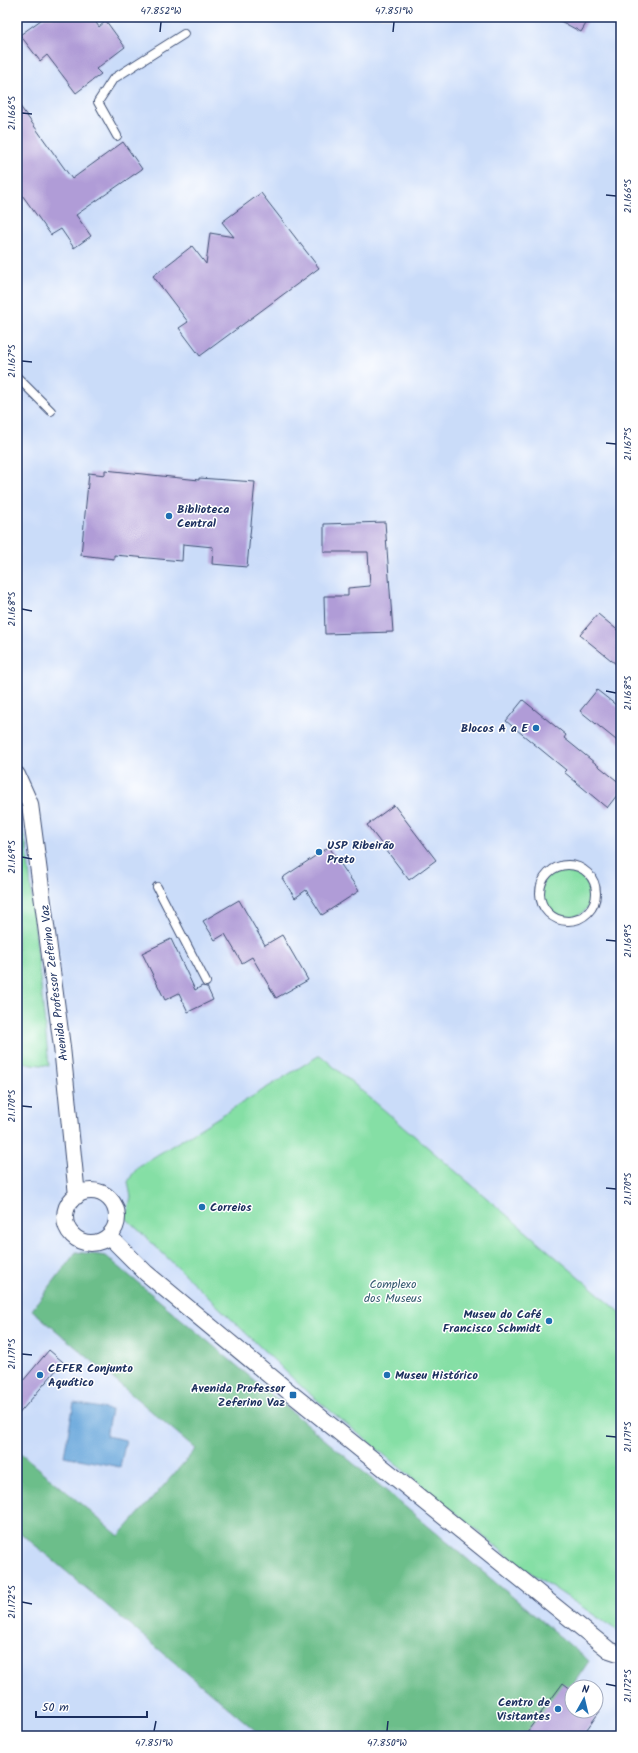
<svg xmlns="http://www.w3.org/2000/svg" width="638" height="1753" font-family="Kalam,sans-serif">
	<style>
		.built { fill: #cadcf9; fill-rule: evenodd }
		.green { fill: #85dfa5; stroke: #508782 }
		.forest { fill: #6cbe8a; stroke: #447674 }
		.water { fill: #6ba8dc; stroke: #436c9d }
		.building { fill: #b09cd7 }
		.lines { fill: none; stroke-linecap: round; stroke-linejoin: round }
		.lane-casing { stroke: #3c4c71; stroke-width: 10 }
		.street-casing { stroke: #3c4c71; stroke-width: 18 }
		.lane { stroke: #fff; stroke-width: 8 }
		.street { stroke: #fff; stroke-width: 16 }
		.ticks { fill: none; stroke: #1b2f5e; stroke-width: 1.5 }
		.poi-dot { fill: #1f6fb2; stroke: #fff; stroke-width: 1.5 }
		.labels { text-anchor: middle; stroke-width: 3; stroke-linejoin: round; paint-order: stroke }
		.poi-label { font-size: 12px; font-weight: bold; fill: #1b2f5e; stroke: #fff; text-anchor: start }
		.street-label { font-size: 12px; fill: #1b2f5e; stroke: #fff }
		.park-label { font-size: 12px; fill: #365b70; stroke: #fff }
		.neatline { fill: none; stroke: #1b2f5e; stroke-width: 1.5 }
		.ticks-label { font-size: 10px; text-anchor: middle; fill: #1b2f5e }
	</style>
	<rect width="100%" height="100%" fill="#fff"/>
	<filter id="ink" filterUnits="userSpaceOnUse"><feTurbulence type="fractalNoise" baseFrequency=".025" numOctaves="2"/><feDisplacementMap in="SourceGraphic" scale="8" xChannelSelector="R" yChannelSelector="G"/><feConvolveMatrix kernelMatrix="1 2 1 2 8 2 1 2 1" color-interpolation-filters="sRGB"/></filter>
	<filter id="wash" filterUnits="userSpaceOnUse"><feTurbulence type="fractalNoise" baseFrequency=".012" numOctaves="4" result="noise"/><feDisplacementMap in="SourceGraphic" scale="16" xChannelSelector="R" yChannelSelector="G"/><feGaussianBlur stdDeviation="0.9" result="paint"/><feColorMatrix in="noise" values="0 0 0 0 0 0 0 0 0 0 0 0 0 0 0 0 0 1.4 0 .05"/><feComposite in="paint" operator="in"/></filter>
	<g filter="url(#wash)">
		<rect width="100%" height="100%" fill="#f4edda"/>
		<path class="built" d="M17,17H621V1736H17ZM572,1687H596V1711H572Z"/>
		<path class="green" d="M17,808L27,849L49,1066L17,1062Z
			M541 892a26 26 0 1 1 52 0a26 26 0 1 1-52 0Z
			M320,1055L621,1313V1633L518,1564L305,1390L126,1218L131,1197L128,1182L132,1175L139,1166Z"/>
		<path class="forest" d="M76,1252L106,1256L589,1661L538,1736H262L17,1530V1450L119,1536L196,1449L32,1310Z"/>
		<path class="water" d="M74,1403L111,1410L106,1436L126,1440L120,1467L64,1456Z"/>
		<g id="blocks">
			<path class="building" d="M45,17H92L99,27L106,21L125,47L96,69L101,74L76,93L47,55L40,61L20,35Z
				M553,17H590L581,32Z
				M17,102L72,179L123,142L142,169L76,215L91,236L74,248L61,229L51,235L17,188Z
				M261,193L319,268L200,356L179,328L188,322L153,276L192,246L206,264L210,233L234,237L222,222Z
				M105,470L199,480V478L255,482L247,567L212,564L213,547L183,544L182,561L114,555V559L81,555L89,473L105,475Z
				M385,522L393,632L325,634L324,596H348V588L370,586L368,552H324V524Z
				M598,614L621,633V668L580,635Z
				M597,690L621,709V744L580,711Z
				M523,700L566,735L564,738L621,784V790L607,808L564,772L566,770L506,721Z
				M394,805L436,860L409,880L367,825Z
				M329,847L359,891L322,915L306,890L295,898L282,878Z
				M239,900L265,945L282,935L308,980L276,998L252,957L242,963L225,934L215,940L203,921Z
				M171,939L195,990L202,986L207,987L213,1000L188,1012L179,993L165,1000L142,953Z
				M49,1350L63,1362L17,1416V1388Z
				M563,1683L572,1690V1711H600L582,1736H524Z"/>
		</g>
	</g>
	<g filter="url(#ink)">
		<use href="#blocks" fill-opacity="0" stroke="#3c4c71" stroke-width="1"/>
		<g class="lines">
			<g class="lane-casing">
				<path id="lane" d="M117,136L98,102L113,79L184,34
					M17,377L51,411
					M540 893a28 28 0 1 1 56 0a28 28 0 1 1-56 0Z
					M157,887L206,982"/>
			</g>
			<g class="street-casing">
				<path id="street" d="M17,775L30,804L62,1047L77,1196
					M65 1217a26 26 0 1 1 52 0a26 26 0 1 1-52 0Z
					M109,1236L146,1273L293,1395L609,1650L621,1654"/>
			</g>
			<use href="#lane" class="lane"/>
			<use href="#street" class="street"/>
		</g>
	</g>
	<path class="ticks" d="M160,32L161,22M393,32L394,22M22,113L32,114M606,195L616,196M22,361L32,362M606,443L616,444M22,609L32,611M606,691L616,693M22,857L32,859M606,940L616,941M22,1106L32,1107M606,1188L616,1189M22,1354L32,1355M606,1436L616,1437M22,1602L32,1604M606,1684L616,1686M154,1731L156,1721M387,1731L388,1721"/>
	<g class="poi-dot">
		<circle cx="169" cy="516" r="4"/>
		<circle cx="536" cy="728" r="4"/>
		<circle cx="319" cy="852" r="4"/>
		<circle cx="202" cy="1207" r="4"/>
		<circle cx="549" cy="1321" r="4"/>
		<circle cx="40" cy="1375" r="4"/>
		<circle cx="387" cy="1375" r="4"/>
		<rect x="289" y="1391" width="8" height="8" rx="2"/>
		<circle cx="558" cy="1709" r="4"/>
	</g>
	<g class="labels">
		<g class="poi-label">
			<text x="177" y="513">Biblioteca<tspan x="177" dy="14">Central</tspan></text>
			<text x="528" y="732" text-anchor="end">Blocos A a E</text>
			<text x="327" y="849">USP Ribeirão<tspan x="327" dy="14">Preto</tspan></text>
			<text x="210" y="1211">Correios</text>
			<text x="541" y="1318" text-anchor="end">Museu do Café<tspan x="541" dy="14">Francisco Schmidt</tspan></text>
			<text x="48" y="1372">CEFER Conjunto<tspan x="48" dy="14">Aquático</tspan></text>
			<text x="395" y="1379">Museu Histórico</text>
			<text x="285" y="1392" text-anchor="end">Avenida Professor<tspan x="285" dy="14">Zeferino Vaz</tspan></text>
			<text x="550" y="1706" text-anchor="end">Centro de<tspan x="550" dy="14">Visitantes</tspan></text>
		</g>
		<g class="street-label">
			<text transform="translate(54 983) rotate(-97)" y="4">Avenida Professor Zeferino Vaz</text>
		</g>
		<g class="park-label">
			<text x="393" y="1288">Complexo<tspan x="393" dy="14">dos Museus</tspan></text>
		</g>
	</g>
	<rect width="638" height="1753" fill="none" stroke="#fff" stroke-width="44"/>
	<g transform="translate(584 1699) rotate(8)"><circle r="19" fill="#ffffff" stroke="#a4acbf"/>
	<path d="M0-3L7 15L0 10L-7 15Z" fill="#1f6fb2"/>
	<text y="-6" font-size="11" font-weight="bold" text-anchor="middle" fill="#1b2f5e">N</text>
	</g>
	<path d="M36 1711v6h111v-6" fill="none" stroke="#1b2f5e" stroke-width="2"/>
	<text x="42" y="1711" font-size="12" fill="#1b2f5e" stroke="#ffffff" stroke-width="3" paint-order="stroke">50 m</text>
	<rect x="22" y="22" width="594" height="1709" class="neatline"/>
	<g class="ticks-label">
		<text x="161" y="14">47.852°W</text>
		<text x="394" y="14">47.851°W</text>
		<text transform="translate(11 113) rotate(-90)" y="4">21.166°S</text>
		<text transform="translate(627 196) rotate(-90)" y="4">21.166°S</text>
		<text transform="translate(11 361) rotate(-90)" y="4">21.167°S</text>
		<text transform="translate(627 444) rotate(-90)" y="4">21.167°S</text>
		<text transform="translate(11 609) rotate(-90)" y="4">21.168°S</text>
		<text transform="translate(627 693) rotate(-90)" y="4">21.168°S</text>
		<text transform="translate(11 857) rotate(-90)" y="4">21.169°S</text>
		<text transform="translate(627 941) rotate(-90)" y="4">21.169°S</text>
		<text transform="translate(11 1106) rotate(-90)" y="4">21.170°S</text>
		<text transform="translate(627 1189) rotate(-90)" y="4">21.170°S</text>
		<text transform="translate(11 1354) rotate(-90)" y="4">21.171°S</text>
		<text transform="translate(627 1437) rotate(-90)" y="4">21.171°S</text>
		<text transform="translate(11 1602) rotate(-90)" y="4">21.172°S</text>
		<text transform="translate(627 1686) rotate(-90)" y="4">21.172°S</text>
		<text x="154" y="1746">47.851°W</text>
		<text x="387" y="1746">47.850°W</text>
	</g>
</svg>
